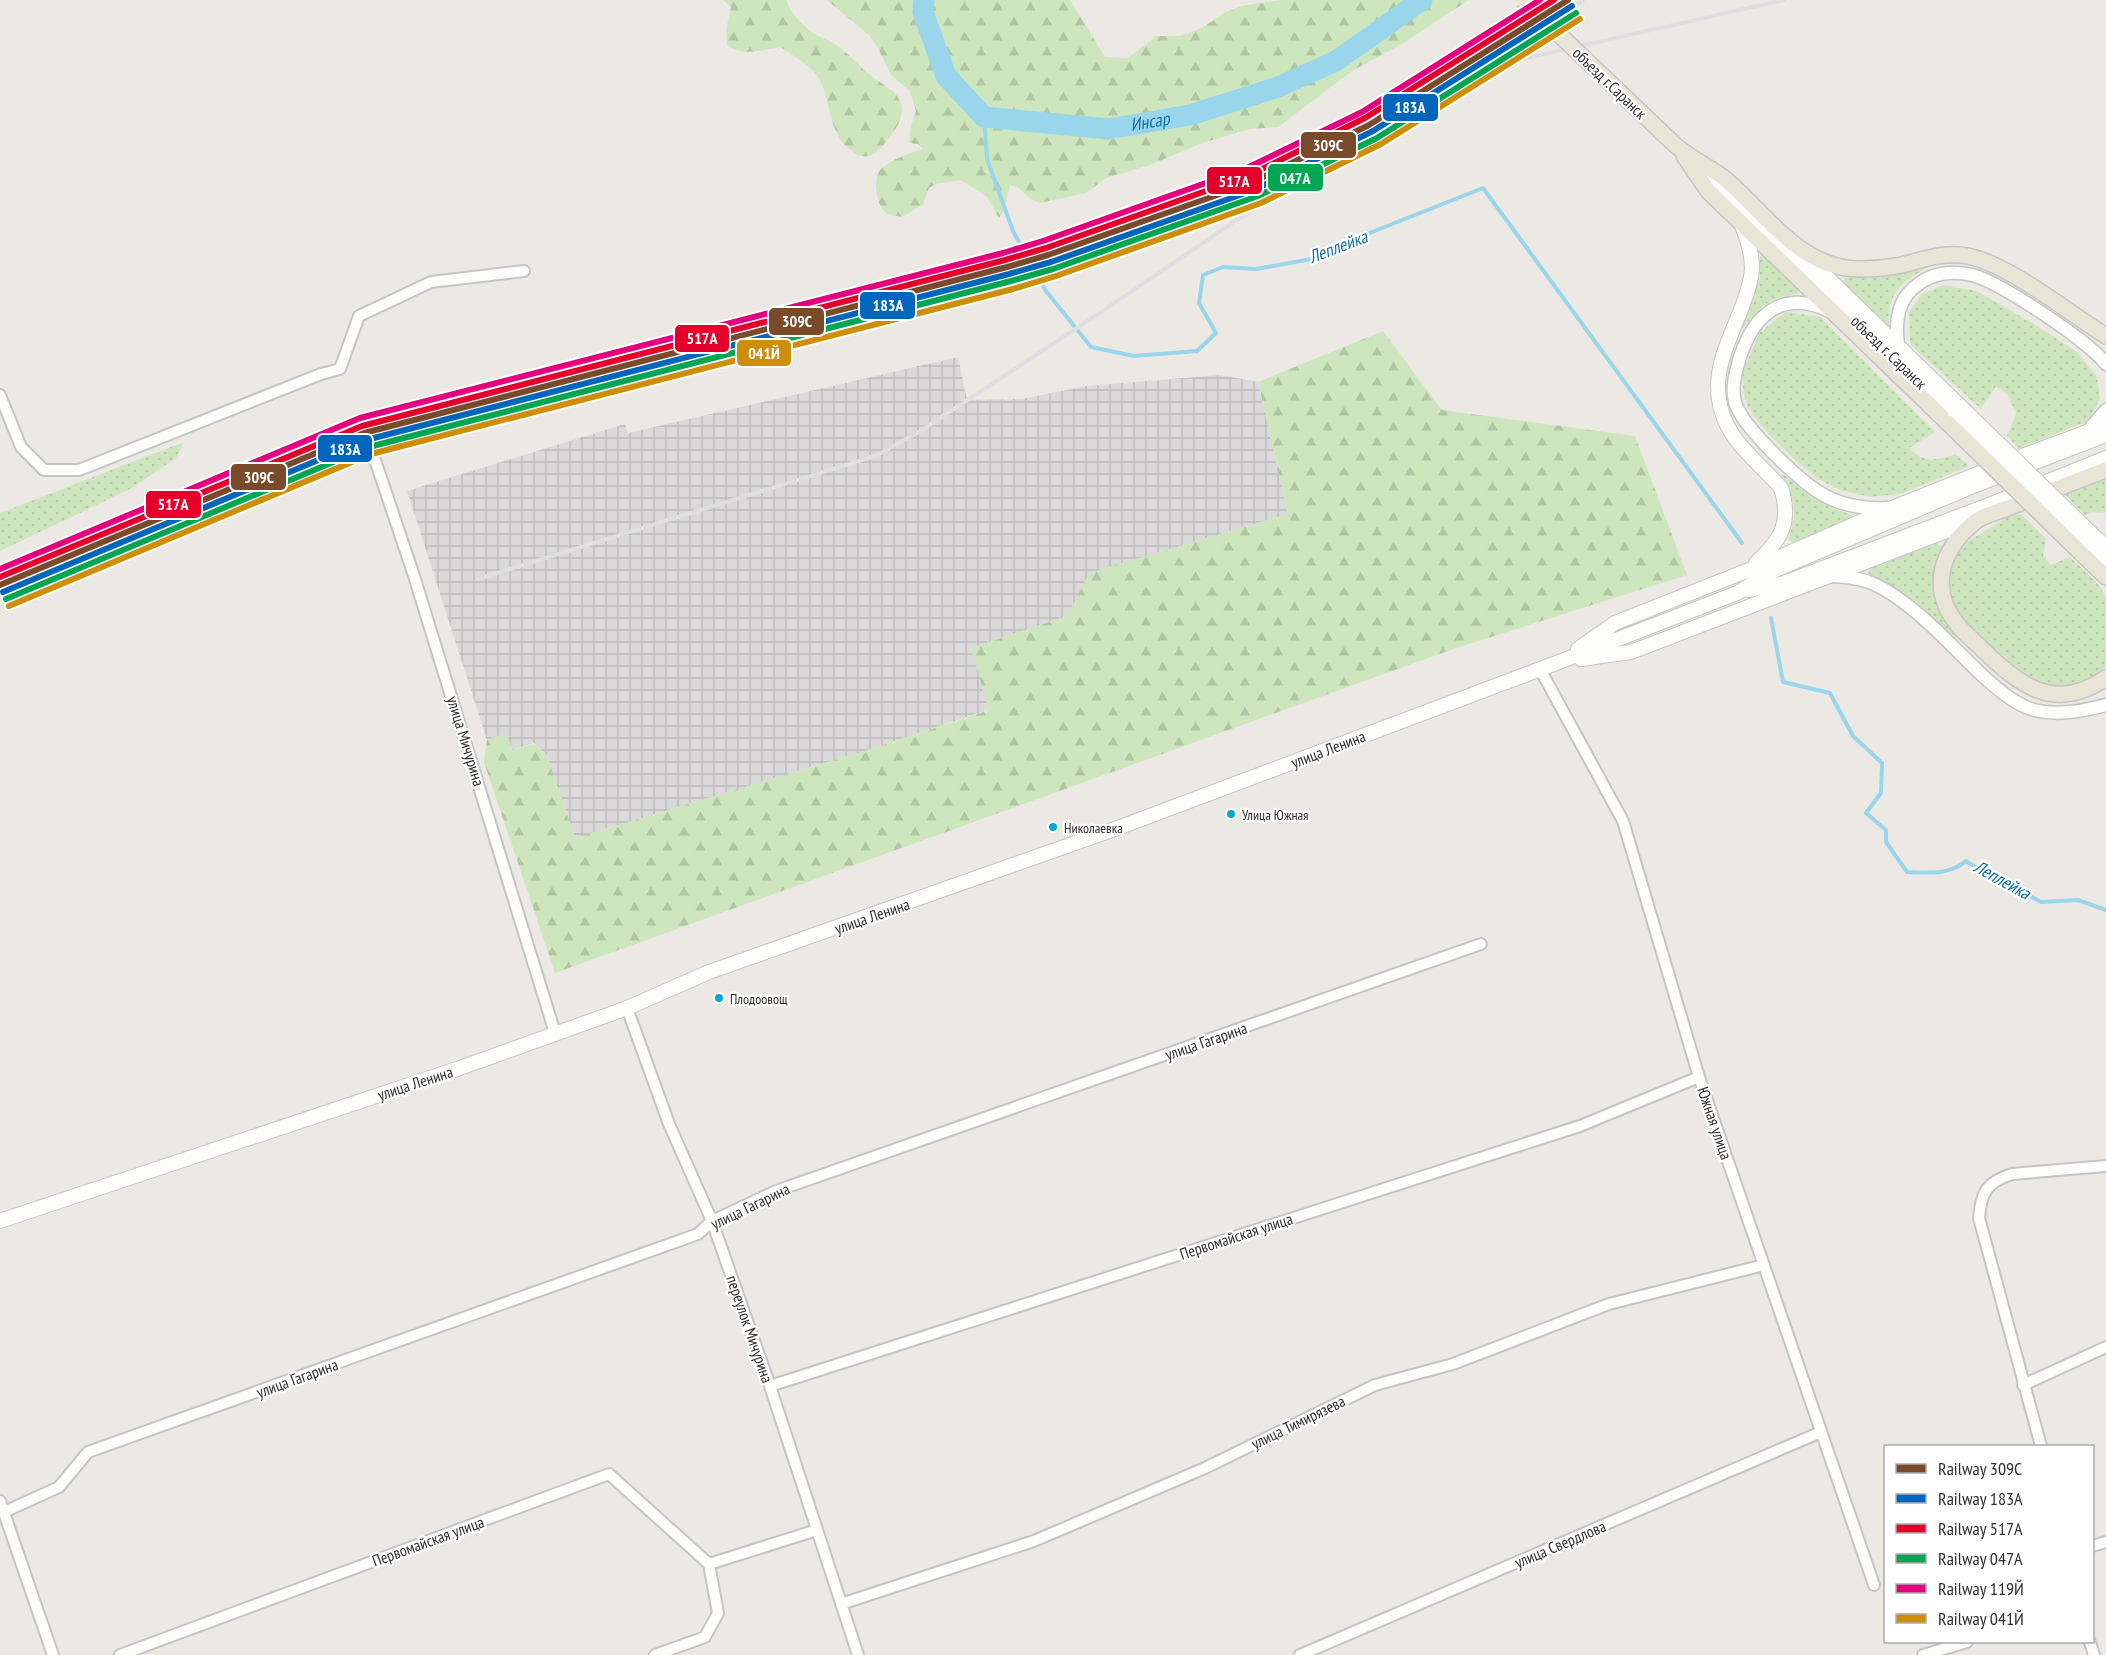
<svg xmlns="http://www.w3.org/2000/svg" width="2106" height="1655" font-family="'PT Sans Narrow',sans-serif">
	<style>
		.industrial { fill: url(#industrial-grid) }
		.grass { fill: url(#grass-dots) }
		.forest { fill: url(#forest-firs) }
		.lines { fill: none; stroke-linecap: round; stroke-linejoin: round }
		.stream { stroke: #99d6ec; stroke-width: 4 }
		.river { stroke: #99d6ec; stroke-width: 21 }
		.minor-casing { stroke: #c5c4c5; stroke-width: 14 }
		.tertiary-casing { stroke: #c5c4c5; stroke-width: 15 }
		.secondary-casing { stroke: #c5c4c5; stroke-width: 16 }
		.primary-casing { stroke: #c6c5c4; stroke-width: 18 }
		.minor { stroke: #fcfcfb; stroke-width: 10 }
		.tertiary { stroke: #fcfcfb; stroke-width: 12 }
		.secondary { stroke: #fcfcfb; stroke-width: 14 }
		.primary { stroke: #e8e4d6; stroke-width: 15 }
		.rail { stroke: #dfdfe1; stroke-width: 4 }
		.tertiary-bridge-casing { stroke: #c5c4c5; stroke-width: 15; stroke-linecap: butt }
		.secondary-bridge-casing { stroke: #c5c4c5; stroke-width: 16; stroke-linecap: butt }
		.primary-bridge-casing { stroke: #c6c5c4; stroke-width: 18; stroke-linecap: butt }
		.tertiary-bridge { stroke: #fcfcfb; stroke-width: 12 }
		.secondary-bridge { stroke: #fcfcfb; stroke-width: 14 }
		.primary-bridge { stroke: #e8e4d6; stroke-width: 15 }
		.rail-1-casing { stroke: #fff; stroke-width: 10 }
		.rail-2-casing { stroke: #fff; stroke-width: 10 }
		.rail-3-casing { stroke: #fff; stroke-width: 10 }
		.rail-4-casing { stroke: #fff; stroke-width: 10 }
		.rail-5-casing { stroke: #fff; stroke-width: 10 }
		.rail-6-casing { stroke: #fff; stroke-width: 10 }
		.rail-1 { stroke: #7a4b2a; stroke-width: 6 }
		.rail-2 { stroke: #0065bd; stroke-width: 6 }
		.rail-3 { stroke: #e4002b; stroke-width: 6 }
		.rail-4 { stroke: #00a651; stroke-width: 6 }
		.rail-5 { stroke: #e5007d; stroke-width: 6 }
		.rail-6 { stroke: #cf8e09; stroke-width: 6 }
		.bus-dot { fill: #00a9ce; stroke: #fff; stroke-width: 2 }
		.labels { text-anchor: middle; stroke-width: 4.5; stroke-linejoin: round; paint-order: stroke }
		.bus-label { font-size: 14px; fill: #2e2e2e; stroke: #fff; text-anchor: start }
		.street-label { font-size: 16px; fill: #2e2e2e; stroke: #fff }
		.water-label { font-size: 18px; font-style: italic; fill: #0d6fa3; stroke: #fff }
		.line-badge { stroke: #fff; stroke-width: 2 }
		.badge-label { font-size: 16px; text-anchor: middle; font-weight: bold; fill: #fff }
	</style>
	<defs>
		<pattern id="industrial-grid" width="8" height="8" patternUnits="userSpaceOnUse" patternTransform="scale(1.5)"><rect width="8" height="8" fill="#dcd9db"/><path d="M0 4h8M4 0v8" fill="none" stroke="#bdbbbc"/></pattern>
		<pattern id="grass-dots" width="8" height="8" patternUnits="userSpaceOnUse" patternTransform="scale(1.5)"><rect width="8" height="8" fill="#cee6be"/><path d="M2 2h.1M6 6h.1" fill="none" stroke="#b1c6a4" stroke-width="1.8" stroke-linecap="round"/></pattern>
		<pattern id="forest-firs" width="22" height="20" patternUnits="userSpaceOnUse" patternTransform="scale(1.5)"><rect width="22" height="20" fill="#cee6be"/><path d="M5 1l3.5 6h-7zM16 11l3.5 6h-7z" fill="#b1c6a4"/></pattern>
	</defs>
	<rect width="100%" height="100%" fill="#ece8e4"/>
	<path class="industrial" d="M958,357L967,400L1022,399L1086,386L1221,375L1258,382L1288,514L1090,573L1067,616L971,648L990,709L868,750L575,838L547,756L534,743L512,750L506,734L487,740L407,491L625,424L628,433Z"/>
	<path class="grass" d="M1764,253L1801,288L1797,294C1766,298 1761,307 1742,329L1760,276V256Z
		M1934,265C1916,273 1895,284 1890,306C1888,313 1889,322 1889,330L1841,283L1845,278L1888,276Z
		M1944,285L1977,291L2037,326L2077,352L2097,377L2100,399L2088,421L2019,448L2007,436L2016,414L2008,395L1996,386L1981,409L1910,344L1909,312L1922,294Z
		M1786,312L1820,317L1935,432L1909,448C1923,463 1938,461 1955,454L1969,466L1900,494L1871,497L1840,490L1818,479L1794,459L1766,431L1748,408L1743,392V372L1759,333Z
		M184,442L176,458L130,489L0,551V513Z
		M1780,474L1784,475C1811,496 1825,507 1858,517L1794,543L1788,539C1798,513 1796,497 1780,474Z
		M2106,476V513L2094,512L2085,515L2064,493Z
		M2021,514L2046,539L2043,556L2051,565L2070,557L2100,586L2106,598V665L2101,673L2074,687H2043L2012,669L1965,621L1948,594L1951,566L1964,544L2006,518Z
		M1935,542L1941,546C1924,589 1936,606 1959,642C1931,616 1904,589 1869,574L1868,567Z"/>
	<path class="forest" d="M723,0H786C790,12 804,28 815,34C821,38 829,40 835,44C849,53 860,68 873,77C882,84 896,91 900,101C906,114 897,128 889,138C877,154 867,164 849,149C825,129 833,93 814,72C805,62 791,55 781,47C763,50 743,57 727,45L726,30L731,7Z
		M827,0H1070L1105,57L1128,58L1157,36H1180L1202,28L1222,14L1241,6L1280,0H1469L1402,44L1352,71L1278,127L1250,129L1202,143L1150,165L1106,178L1086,193L1040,203L1031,199L1017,187L1010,185L1004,211L999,218L987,197L961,180L936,184L929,188L923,204L903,217C897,216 890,216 886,213C876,205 872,178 881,169C892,159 910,153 923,149L918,144L909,143L911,126L916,111L910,91L891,75L878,48L869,35Z
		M1383,331L1442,410L1635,436L1687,575L1456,648L555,973L484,762L487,740L507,734L512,750L534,744L547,756L575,838L868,750L989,710L971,648L1067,616L1089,573L1288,514L1258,382Z"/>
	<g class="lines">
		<path class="stream" d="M984,117L987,159L1013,231L1046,291L1091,347L1134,356L1197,351L1216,333L1199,303L1203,275L1223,267L1256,269L1312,259L1372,232L1483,188L1742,543
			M1771,618L1783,682L1830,693L1853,736L1882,763L1881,793L1866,813L1886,830V842L1907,872C1928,873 1950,875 1966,861L1980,870L2041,902L2078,900L2106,910"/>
		<path class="river" id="s1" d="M924,0L923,12L946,76L984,117L1108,129L1190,115L1278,87L1336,61L1422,0"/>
		<g class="minor-casing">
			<path id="minor" d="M0,395L21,447L44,470H79L321,374L340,369L359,316L431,282L524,271
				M372,451L414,576L555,1033
				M1540,669L1623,821L1699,1077L1874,1585
				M627,1008L669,1124L712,1221L770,1386L858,1655
				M2023,1385L2106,1347
				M770,1386L1580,1126L1699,1077
				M2041,1446L1979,1218C1981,1192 1987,1182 2012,1174L2106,1166
				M0,1501L53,1655
				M4,1512L59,1487L88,1452L698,1234L712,1221L776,1191L1481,944
				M2092,1546L2106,1542
				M709,1564L817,1530
				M841,1604L1034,1541L1205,1468L1375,1385L1453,1364L1609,1304L1764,1265
				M2090,1642L2094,1655
				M120,1655L609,1474L709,1564
				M655,1655L705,1637L718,1613L709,1564
				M1300,1655L1821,1432
				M1923,1655L1967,1642"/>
		</g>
		<g class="tertiary-casing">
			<path id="tertiary" d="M1695,164L1954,415
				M1829,311C1783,289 1754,314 1740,357C1736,372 1731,387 1735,402C1742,427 1800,481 1822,494C1842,506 1866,509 1888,508
				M1898,344C1895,322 1897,300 1916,286C1931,273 1953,270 1972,275C2000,282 2090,342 2106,364
				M2087,432L2106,410
				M2088,545L2106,562
				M1831,576C1846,577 1862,578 1876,585C1914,603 1953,648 1984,677C1999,690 2014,704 2034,710C2058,716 2082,711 2106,705"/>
		</g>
		<g class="secondary-casing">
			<path id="secondary" d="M1741,223C1747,238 1752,252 1752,268C1752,281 1746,295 1742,307C1726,348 1706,382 1727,425C1739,449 1764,468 1781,488C1792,522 1781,540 1756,563
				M1803,254L1961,407
				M2096,538L2106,547
				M1748,590L1781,584L1994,503L2106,458
				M1578,649L1615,623L1759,566L1892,508L2030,453L2106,425
				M1581,659L1631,652L1975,520
				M0,1221L457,1069L627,1008L709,972L1115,829L1559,662L1737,593L1773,571L1973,486L2106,435"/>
		</g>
		<g class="primary-casing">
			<path id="primary" d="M1672,142C1687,157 1707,165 1724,178C1766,213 1799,269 1860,269C1872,269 1885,268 1897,266C1920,261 1943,251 1968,256C2012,266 2067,312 2106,336
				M1684,156L1708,191L1948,423
				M2106,470C2073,482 2041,495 2008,508C1998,512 1983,515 1975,522C1941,549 1928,589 1958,625C1964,633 1973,640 1980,647C2019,685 2054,714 2106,678
				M2081,553L2106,577"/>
		</g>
		<use href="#minor" class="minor"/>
		<use href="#tertiary" class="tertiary"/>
		<use href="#secondary" class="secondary"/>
		<use href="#primary" class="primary"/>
		<path class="rail" d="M1476,77L1527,58L1784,0
			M478,579L875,456L919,432L1106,309L1232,223L1403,119L1583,0"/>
		<g class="tertiary-bridge-casing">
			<path id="tertiary-bridge" d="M1954,415L2088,545"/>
		</g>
		<g class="secondary-bridge-casing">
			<path id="secondary-bridge" d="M1961,407L2096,538"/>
		</g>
		<g class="primary-bridge-casing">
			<path id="primary-bridge" d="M1523,0L1672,142
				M1948,423L2081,553"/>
		</g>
		<use href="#tertiary-bridge" class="tertiary-bridge"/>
		<use href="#secondary-bridge" class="secondary-bridge"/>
		<use href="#primary-bridge" class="primary-bridge"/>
		<g class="rail-1-casing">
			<path id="rail-1" d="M0,585L364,433L1007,267L1048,255L1251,183L1369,125L1568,0"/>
		</g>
		<g class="rail-2-casing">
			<path id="rail-2" d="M3,592L366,440L1009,274L1051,262L1254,190L1373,131L1572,6"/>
		</g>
		<g class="rail-3-casing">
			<path id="rail-3" d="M0,577L362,426L1005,260L1046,248L1248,176L1365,118L1554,0"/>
		</g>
		<g class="rail-4-casing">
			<path id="rail-4" d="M6,599L369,447L1011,281L1053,269L1258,196L1377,138L1576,13"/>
		</g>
		<g class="rail-5-casing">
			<path id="rail-5" d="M0,569L360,418L1003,253L1043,241L1245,169L1362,112L1540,0"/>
		</g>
		<g class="rail-6-casing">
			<path id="rail-6" d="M9,606L371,454L1013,289L1056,276L1261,203L1381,144L1580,19"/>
		</g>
		<use href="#rail-1" class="rail-1"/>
		<use href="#rail-2" class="rail-2"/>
		<use href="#rail-3" class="rail-3"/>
		<use href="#rail-4" class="rail-4"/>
		<use href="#rail-5" class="rail-5"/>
		<use href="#rail-6" class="rail-6"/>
	</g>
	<g class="bus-dot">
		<circle cx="1231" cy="814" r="5"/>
		<circle cx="1053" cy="827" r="5"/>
		<circle cx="719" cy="998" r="5"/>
	</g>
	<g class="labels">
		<g class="bus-label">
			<text x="1242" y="820">Улица Южная</text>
			<text x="1064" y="833">Николаевка</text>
			<text x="730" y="1004">Плодоовощ</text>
		</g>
		<g class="street-label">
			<text transform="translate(1610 83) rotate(44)" y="6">объезд г.Саранск</text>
			<text transform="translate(1889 352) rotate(44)" y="6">объезд г. Саранск</text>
			<text transform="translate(466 741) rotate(73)" y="6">улица Мичурина</text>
			<text transform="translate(1328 749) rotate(-21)" y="6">улица Ленина</text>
			<text transform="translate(872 916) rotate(-19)" y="6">улица Ленина</text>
			<text transform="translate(1206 1041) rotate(-19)" y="6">улица Гагарина</text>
			<text transform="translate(415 1083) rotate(-18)" y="6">улица Ленина</text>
			<text transform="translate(1715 1123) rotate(71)" y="6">Южная улица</text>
			<text transform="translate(750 1206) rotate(-26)" y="6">улица Гагарина</text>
			<text transform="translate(1236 1236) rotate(-18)" y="6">Первомайская улица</text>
			<text transform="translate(750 1329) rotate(71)" y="6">переулок Мичурина</text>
			<text transform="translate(297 1378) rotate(-20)" y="6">улица Гагарина</text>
			<text transform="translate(1298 1422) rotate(-26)" y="6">улица Тимирязева</text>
			<text transform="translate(428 1541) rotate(-20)" y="6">Первомайская улица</text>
			<text transform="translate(1560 1544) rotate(-23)" y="6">улица Свердлова</text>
		</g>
		<g class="water-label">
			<text dy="6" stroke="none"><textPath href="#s1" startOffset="303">Инсар</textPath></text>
			<text transform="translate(1338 247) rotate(-21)" y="6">Леплейка</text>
			<text transform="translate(2002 880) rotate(29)" y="6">Леплейка</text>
		</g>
	</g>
	<g class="line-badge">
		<rect x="1382" y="93" width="57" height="29" rx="6" fill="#0065bd"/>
		<rect x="1300" y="131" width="57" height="28" rx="6" fill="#7a4b2a"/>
		<rect x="1267" y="163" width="57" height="29" rx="6" fill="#00a651"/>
		<rect x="1206" y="166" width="57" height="29" rx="6" fill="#e4002b"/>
		<rect x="859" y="291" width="57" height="29" rx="6" fill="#0065bd"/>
		<rect x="768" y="307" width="57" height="29" rx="6" fill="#7a4b2a"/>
		<rect x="674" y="324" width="56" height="29" rx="6" fill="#e4002b"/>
		<rect x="736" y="339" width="56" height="28" rx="6" fill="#cf8e09"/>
		<rect x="317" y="434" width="56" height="29" rx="6" fill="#0065bd"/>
		<rect x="230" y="463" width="57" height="28" rx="6" fill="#7a4b2a"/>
		<rect x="145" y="490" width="57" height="29" rx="6" fill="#e4002b"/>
	</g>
	<g class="badge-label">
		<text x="1410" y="113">183А</text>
		<text x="1328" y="151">309С</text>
		<text x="1295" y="184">047А</text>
		<text x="1234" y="187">517А</text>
		<text x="888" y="311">183А</text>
		<text x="797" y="327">309С</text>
		<text x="702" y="344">517А</text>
		<text x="764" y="359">041Й</text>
		<text x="345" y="455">183А</text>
		<text x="259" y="483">309С</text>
		<text x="173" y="510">517А</text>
	</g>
	<rect x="1884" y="1445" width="210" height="198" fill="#ffffff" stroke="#ababab" stroke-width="1.5"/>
	<rect x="1896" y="1464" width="30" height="9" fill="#7a4b2a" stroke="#ababab" stroke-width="1.5"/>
	<text x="1938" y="1475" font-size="18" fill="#2e2e2e">Railway 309С</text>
	<rect x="1896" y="1494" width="30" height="9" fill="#0065bd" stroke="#ababab" stroke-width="1.5"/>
	<text x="1938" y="1505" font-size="18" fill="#2e2e2e">Railway 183А</text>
	<rect x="1896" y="1524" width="30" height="9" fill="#e4002b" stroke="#ababab" stroke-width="1.5"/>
	<text x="1938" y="1535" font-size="18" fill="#2e2e2e">Railway 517А</text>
	<rect x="1896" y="1554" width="30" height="9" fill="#00a651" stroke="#ababab" stroke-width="1.5"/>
	<text x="1938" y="1565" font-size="18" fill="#2e2e2e">Railway 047А</text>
	<rect x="1896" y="1584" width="30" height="9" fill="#e5007d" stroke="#ababab" stroke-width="1.5"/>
	<text x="1938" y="1595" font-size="18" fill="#2e2e2e">Railway 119Й</text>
	<rect x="1896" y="1614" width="30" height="9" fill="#cf8e09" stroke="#ababab" stroke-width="1.5"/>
	<text x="1938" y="1625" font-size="18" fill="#2e2e2e">Railway 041Й</text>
</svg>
